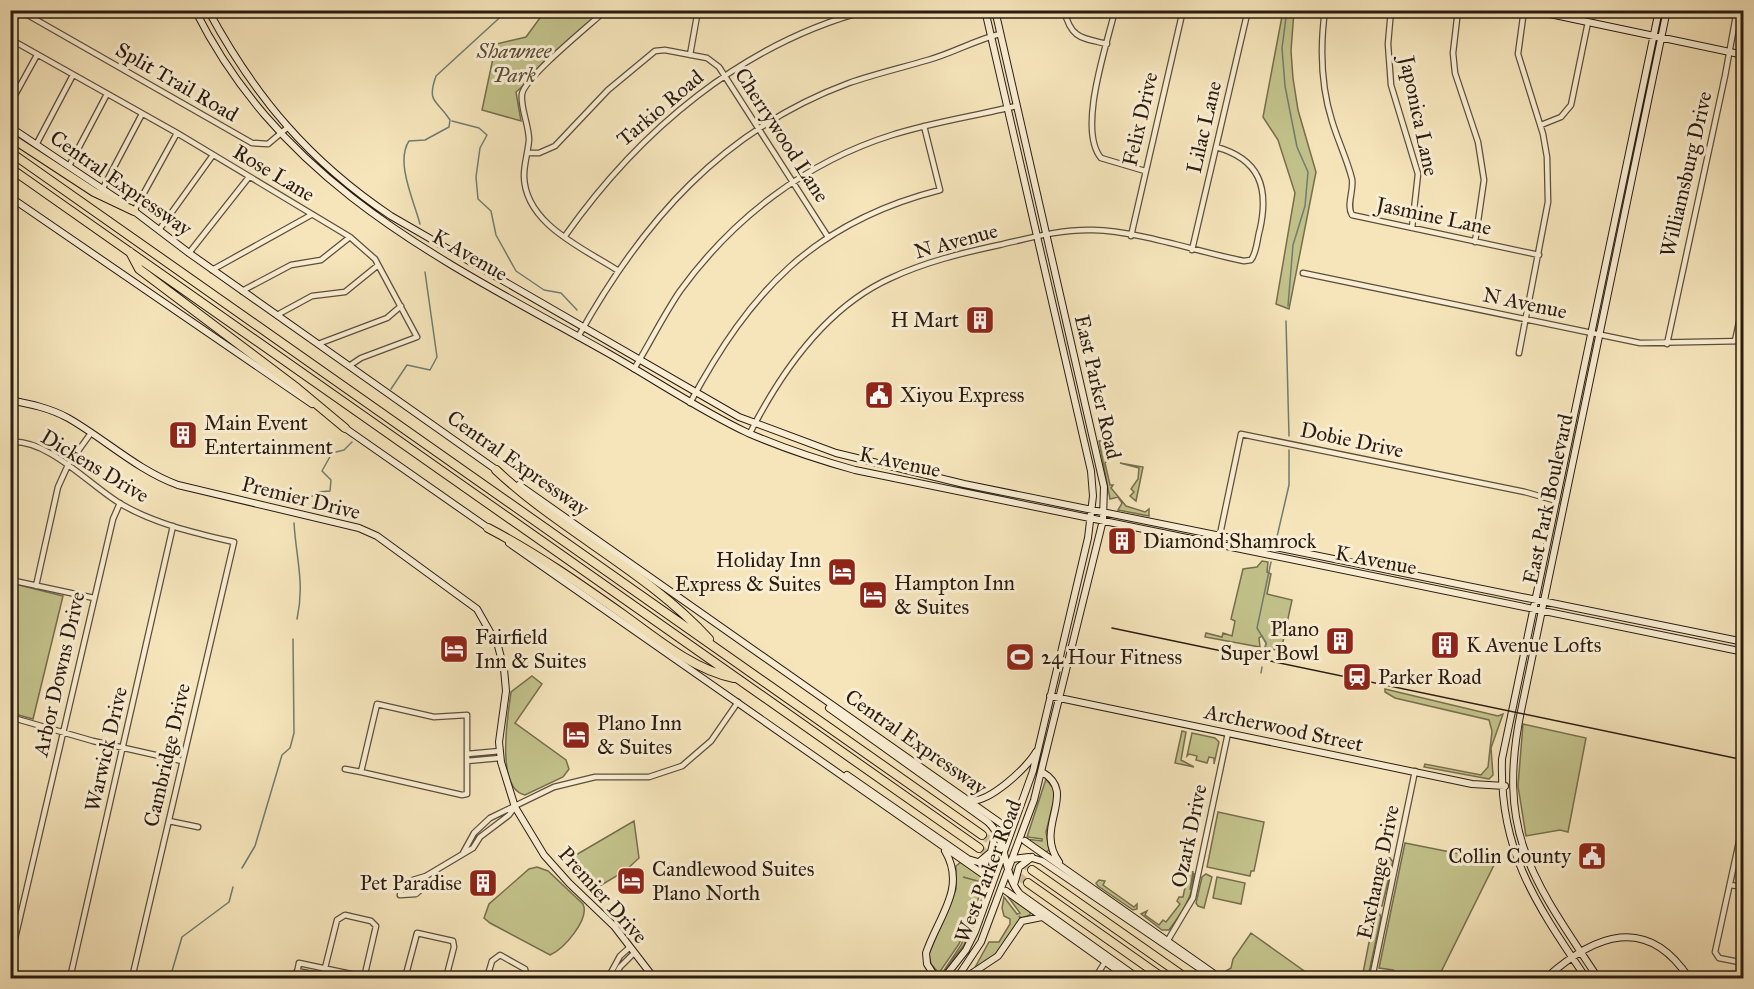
<svg xmlns="http://www.w3.org/2000/svg" width="1754" height="989" font-family="'IM FELL Great Primer',serif">
	<style>
		.green { fill: #c3c28b; stroke: #766e4e; stroke-width: 1.5 }
		.lines { fill: none; stroke-linecap: round; stroke-linejoin: round }
		.stream { stroke: #6f7d72; stroke-width: 1.5 }
		.highway-tunnel { stroke: #cdbd99; stroke-width: 8; stroke-dasharray: 8 4; stroke-linecap: butt }
		.street-casing { stroke: #5d4e3c; stroke-width: 7 }
		.secondary-casing { stroke: #2a1b11; stroke-width: 8 }
		.highway-casing { stroke: #2a1b11; stroke-width: 10 }
		.street { stroke: #f9eed3; stroke-width: 4.5 }
		.secondary { stroke: #f9eed3; stroke-width: 6 }
		.highway { stroke: #f6e5bb; stroke-width: 8 }
		.tram { stroke: #2a1b11; stroke-width: 1.5 }
		.labels { text-anchor: middle; stroke-width: 6; stroke-linejoin: round; paint-order: stroke }
		.park-label { font-size: 21px; font-style: italic; fill: #584d36; stroke: #f9eed3 }
		.street-label { font-size: 21px; fill: #2a1b11; stroke: #f9eed3 }
		.poi-label { font-size: 21px; fill: #2a1b11; stroke: #f9eed3; text-anchor: start }
	</style>
	<rect width="100%" height="100%" fill="#f6e5bb"/>
	<filter id="stains"><feTurbulence type="fractalNoise" baseFrequency=".00333" numOctaves="4"/><feColorMatrix values="0 0 0 0 .2 0 0 0 0 .09 0 0 0 0 .02 0 0 0 .5 -.17"/></filter>
	<radialGradient id="worn" r=".72"><stop offset=".6" stop-color="#630" stop-opacity="0"/><stop offset="1" stop-color="#630" stop-opacity=".3"/></radialGradient>
	<path class="green" d="M545,11H608L516,92L521,121L482,110L496,44L526,37Z
		M1283,11H1294L1291,51L1293,78L1298,110L1316,172L1289,309L1276,304L1295,193L1278,140L1263,117Z
		M1104,440L1106,459H1110L1105,463L1110,485H1113L1111,488L1126,506L1145,512L1149,509V516L1118,510L1122,503L1118,497L1110,499L1099,441Z
		M1120,463L1143,467L1136,501L1130,496L1134,492L1131,489L1138,479L1139,468Z
		M1262,561L1268,562L1267,572L1271,574L1267,594L1292,600L1281,651L1265,648L1266,643L1262,636L1259,638L1260,647L1205,637L1206,633L1222,637L1223,633L1232,636L1235,621L1231,619L1243,569L1257,567Z
		M11,583L63,596L33,719L11,713Z
		M532,676L542,684L515,723L566,760L569,769L563,777L525,795C495,789 508,714 511,692Z
		M1385,689L1498,716L1503,714L1491,748L1493,775L1489,779L1424,767L1425,764L1481,775L1488,767L1492,731L1489,720L1395,698L1385,692Z
		M1523,724L1586,738L1568,832L1560,830L1526,836L1518,786Z
		M1182,731L1186,732L1181,760L1194,767L1175,763Z
		M1192,733L1215,738L1219,742L1214,764V758L1209,757L1207,763L1196,760L1197,756L1189,754L1187,756Z
		M1046,779L1056,792L1046,832L1049,850L1045,853L1026,839L1042,841V839L1027,837Z
		M1218,812L1264,822L1254,871H1251L1250,876L1207,867Z
		M634,821L639,858L625,871L593,890L570,871L569,859Z
		M1405,843L1496,861L1438,978H1404L1393,970L1379,968Z
		M1385,857L1390,858L1393,862L1382,906L1373,902L1378,903L1386,861L1382,860Z
		M961,862L986,880L985,883L963,877L985,883L959,944L939,973L931,964L929,954L956,889V866Z
		M537,867L548,871L583,904C590,919 564,949 550,955L490,923L484,918L489,904L529,869Z
		M1184,871L1193,872L1190,890L1194,873C1195,894 1181,914 1169,930H1162L1141,914L1147,911L1145,915L1159,925L1163,920L1166,922L1180,904L1177,901L1179,897H1183L1188,873Z
		M1206,874L1212,877L1204,908L1198,906L1196,903L1202,877Z
		M1217,877L1245,883L1241,904L1213,898Z
		M1099,880L1105,881L1103,885L1134,907L1137,904V909L1133,910L1098,886L1096,883Z
		M984,894L964,945L941,975L961,945Z
		M1006,894L1030,911V915L1022,918L1019,916L1021,919L995,956L973,971L989,942H999L1010,924V919L1004,916L1002,908L1004,897L1017,914L1020,913Z
		M1373,912L1379,913L1381,917L1368,977L1362,978L1374,917L1370,915Z
		M1251,933L1314,978L1229,977L1226,971L1231,968L1233,959Z"/>
	<g class="lines">
		<path class="stream" d="M1287,10L1282,48L1285,86L1297,147L1308,172L1305,206L1293,245L1288,306
			M452,121L479,128L487,135L480,148L476,177L478,199L491,211L496,235L516,271L544,290L561,293L577,310
			M420,224C414,201 395,162 409,141L425,140L449,127L450,120C438,100 426,104 436,76L508,10
			M1286,321L1289,436
			M391,389L407,365L430,370L437,357L425,272
			M298,506L318,492L330,491L331,480L322,471L332,453L344,450L352,442
			M294,523C296,558 305,583 297,619
			M1276,541L1289,485V450
			M1265,650L1266,643L1257,628L1271,562
			M1261,673L1262,667
			M242,868L255,846L282,755L290,748L294,733L293,639
			M170,978L182,937L229,902L233,887"/>
		<path class="highway-tunnel" d="M982,835L1032,870
			M979,848L1028,883"/>
		<g class="street-casing">
			<path id="street" d="M19,10L252,143L268,144L287,128
				M606,10C591,24 525,77 522,94C520,107 529,125 529,140C528,152 524,164 524,176C525,224 583,248 617,270
				M1064,10C1071,39 1082,38 1107,44
				M1115,10C1107,45 1077,129 1101,158L1145,171
				M1325,10C1320,47 1321,86 1332,121C1338,141 1347,159 1352,179C1354,191 1346,205 1352,215L1539,255
				M1391,10L1388,44L1391,85L1418,174L1412,228
				M1458,10L1453,53L1455,73L1478,142L1484,180L1475,242
				M10,39L177,133L350,237L375,259L417,337L361,358L349,366
				M690,55L698,10
				M10,104L37,55
				M1541,125L1561,117L1571,105L1588,22
				M36,145L73,75
				M527,153H539L555,146L608,90L655,51L665,50L707,58L719,67L828,237
				M69,166L107,94
				M103,188L142,114
				M134,211L177,133
				M159,230L213,155
				M565,236C639,131 742,43 869,10
				M1131,236L1183,10
				M1192,250L1248,10
				M189,253L249,177
				M212,270L311,215
				M1303,273L1640,343L1744,341
				M242,291L291,265L321,260L350,237
				M277,315L312,296L345,292L377,266
				M578,337C642,222 722,130 849,83C875,74 901,68 928,60C953,53 975,40 1000,34
				M1735,341L1744,299
				M318,344L387,318L401,306
				M1667,344L1725,76L1737,10
				M1519,353L1548,202L1547,157L1543,134L1518,54L1524,10
				M634,369C650,343 663,316 680,291C733,218 806,162 892,135C933,122 975,116 1016,106
				M690,403C750,291 814,222 940,190L924,126
				M750,433C781,372 826,307 891,278C925,262 962,253 999,245C1030,238 1061,229 1093,230C1139,231 1198,252 1244,261L1251,260C1257,252 1257,239 1260,229C1269,188 1260,159 1216,147
				M10,442C49,439 90,486 121,504C155,524 195,533 234,542L132,978
				M1219,539L1241,434L1525,492L1557,501
				M10,580L94,598
				M36,586L58,487L68,465L91,433
				M10,717L93,741L182,761
				M467,754L500,751
				M467,761L500,758
				M345,769L361,772L462,795L467,794V715L434,717L377,704L361,772
				M1744,819L1715,952L1719,958L1744,963
				M169,821L198,827
				M463,853L474,833L490,818L554,787L595,777H649L682,766L711,741L738,702
				M406,882L426,876L473,848L480,837L509,815L515,807
				M402,885L400,895L416,894L425,886L426,876
				M1730,885L1744,887
				M1168,940L1193,898L1228,733
				M10,960L113,519L120,503
				M297,971L333,978
				M323,976L337,920L345,915L371,921L376,926L364,978
				M70,978L173,526
				M296,978L299,963L370,978
				M405,978L417,933L453,941L454,947L446,978
				M487,978L492,961L500,955L525,969L527,978
				M608,978L620,956L630,947
				M614,978L620,967L634,953
				M1095,978L1105,962
				M1372,978L1415,771"/>
		</g>
		<g class="secondary-casing">
			<path id="secondary" d="M195,10C284,187 442,260 606,352C654,379 699,410 748,433C783,448 819,460 855,470L1744,652
				M208,10C255,97 309,161 391,216L739,417L836,453L964,484L1744,642
				M1531,10L1744,55
				M10,127L122,202
				M10,197L312,404
				M130,208L189,253L498,471
				M10,400C30,404 50,408 68,418C105,439 137,470 178,485L359,528L377,536L477,609L498,646L504,669L506,691L499,742L501,762L515,807L544,855L569,883L614,926L654,978
				M342,426L491,530
				M519,485L1006,827
				M509,543L987,877
				M1050,696L1472,784L1505,786
				M829,708L988,822C1009,842 1002,873 1020,894L1138,978
				M1042,772C1079,793 1033,827 1059,862
				M847,775L968,859L981,863L1002,860
				M969,800C987,805 1027,768 1036,752
				M1025,841L1220,978
				M1012,859L1029,857L1042,861L1214,978
				M979,862L991,852L996,831
				M1014,885L1019,867L1032,857
				M1006,891L1128,978
				M936,978L927,964L926,953C938,917 967,888 945,851
				M944,978L966,950L975,932L1033,771L1088,538L1093,496L1091,471L985,10
				M957,978L981,942L1034,800L1103,520L1104,487L995,10
				M965,978L998,956L1022,921L1042,917
				M1546,978C1595,934 1647,914 1689,978
				M1586,978C1537,905 1499,852 1502,759L1659,10
				M1598,978C1533,880 1496,834 1521,711L1667,10"/>
		</g>
		<g class="highway-casing">
			<path id="highway" d="M10,137L94,192L134,211
				M10,152L982,835
				M10,168L979,848
				M130,252L139,269L297,388L345,428
				M496,470C562,532 648,572 709,639
				M488,528C536,553 580,584 624,615C657,639 694,670 734,678
				M1032,870L1186,978
				M1028,883L1163,978"/>
		</g>
		<use href="#street" class="street"/>
		<use href="#secondary" class="secondary"/>
		<use href="#highway" class="highway"/>
		<path class="tram" d="M1112,628L1744,760"/>
	</g>
	<defs>
		<g id="building-square" transform="scale(1.5)"><rect x="-9" y="-9" width="18" height="18" rx="4" fill="#8f2418" stroke="#f9eed3"/><path d="M-4-6H4V6H1V3H-1V6H-4ZM-2.5-4.3h1.7v1.8h-1.7ZM.8-4.3h1.7v1.8H.8ZM-2.5-1h1.7V.8h-1.7ZM.8-1h1.7V.8H.8Z" fill="#fff"/></g>
		<g id="civic-square" transform="scale(1.5)"><rect x="-9" y="-9" width="18" height="18" rx="4" fill="#8f2418" stroke="#f9eed3"/><path d="M-.6-6.5H3V-4.5H.6V-3L4-1V1h2V6H-6V1h2V-1L-.6-3ZM-1.2 2.5V6h2.4V2.5Z" fill="#fff"/></g>
		<g id="hotel-square" transform="scale(1.5)"><rect x="-9" y="-9" width="18" height="18" rx="4" fill="#8f2418" stroke="#f9eed3"/><path d="M-6-4.5h1.5V1H6V5H4.5V3h-9V5H-6ZM-4 0a1.8 1.8 0 1 1 3.6 0ZM.5 0V-2.5h3Q6-2.5 6 0Z" fill="#fff"/></g>
		<g id="stadium-square" transform="scale(1.5)"><rect x="-9" y="-9" width="18" height="18" rx="4" fill="#8f2418" stroke="#f9eed3"/><path d="M0-5a6.5 5 0 1 0 0 10a6.5 5 0 1 0 0-10ZM-3.5-1.8h7v3.6h-7Z" fill="#fff"/></g>
		<g id="station-square" transform="scale(1.5)"><rect x="-9" y="-9" width="18" height="18" rx="4" fill="#8f2418" stroke="#f9eed3"/><path d="M-3-6H3Q5-6 5-4V2Q5 4 3 4L4.5 6H3L1.5 4h-3L-3 6H-4.5L-3 4Q-5 4-5 2V-4Q-5-6-3-6ZM-3.5-4v3h7v-3ZM-3.5 1v1.5H-2V1ZM2 1v1.5H3.5V1Z" fill="#fff"/></g>
	</defs>
	<g fill-rule="evenodd">
		<use href="#building-square" x="980" y="320"/>
		<use href="#civic-square" x="879" y="395"/>
		<use href="#building-square" x="183" y="435"/>
		<use href="#building-square" x="1122" y="541"/>
		<use href="#hotel-square" x="842" y="572"/>
		<use href="#hotel-square" x="873" y="595"/>
		<use href="#building-square" x="1340" y="641"/>
		<use href="#building-square" x="1445" y="645"/>
		<use href="#hotel-square" x="454" y="649"/>
		<use href="#stadium-square" x="1020" y="657"/>
		<use href="#station-square" x="1357" y="677"/>
		<use href="#hotel-square" x="576" y="735"/>
		<use href="#civic-square" x="1592" y="856"/>
		<use href="#hotel-square" x="631" y="881"/>
		<use href="#building-square" x="483" y="883"/>
	</g>
	<g class="labels">
		<g class="park-label">
			<text x="514" y="58">Shawnee<tspan x="514" dy="24">Park</tspan></text>
		</g>
		<g class="street-label">
			<text transform="translate(177 82) rotate(30)" y="7">Split Trail Road</text>
			<text transform="translate(660 108) rotate(-40)" y="7">Tarkio Road</text>
			<text transform="translate(1419 116) rotate(78)" y="7">Japonica Lane</text>
			<text transform="translate(1140 119) rotate(-77)" y="7">Felix Drive</text>
			<text transform="translate(1204 127) rotate(-77)" y="7">Lilac Lane</text>
			<text transform="translate(782 135) rotate(57)" y="7">Cherrywood Lane</text>
			<text transform="translate(274 173) rotate(31)" y="7">Rose Lane</text>
			<text transform="translate(1686 174) rotate(-77)" y="7">Williamsburg Drive</text>
			<text transform="translate(121 183) rotate(35)" y="7">Central Expressway</text>
			<text transform="translate(1434 216) rotate(12)" y="7">Jasmine Lane</text>
			<text transform="translate(956 241) rotate(-15)" y="7">N Avenue</text>
			<text transform="translate(470 255) rotate(30)" y="7">K Avenue</text>
			<text transform="translate(1525 303) rotate(12)" y="7">N Avenue</text>
			<text transform="translate(1098 387) rotate(77)" y="7">East Parker Road</text>
			<text transform="translate(1352 440) rotate(12)" y="7">Dobie Drive</text>
			<text transform="translate(900 462) rotate(12)" y="7">K Avenue</text>
			<text transform="translate(518 463) rotate(35)" y="7">Central Expressway</text>
			<text transform="translate(95 466) rotate(31)" y="7">Dickens Drive</text>
			<text transform="translate(301 498) rotate(14)" y="7">Premier Drive</text>
			<text transform="translate(1548 499) rotate(-78)" y="7">East Park Boulevard</text>
			<text transform="translate(1376 560) rotate(11)" y="7">K Avenue</text>
			<text transform="translate(59 674) rotate(-77)" y="7">Arbor Downs Drive</text>
			<text transform="translate(1284 728) rotate(12)" y="7">Archerwood Street</text>
			<text transform="translate(916 742) rotate(35)" y="7">Central Expressway</text>
			<text transform="translate(106 749) rotate(-77)" y="7">Warwick Drive</text>
			<text transform="translate(167 755) rotate(-77)" y="7">Cambridge Drive</text>
			<text transform="translate(1189 836) rotate(-78)" y="7">Ozark Drive</text>
			<text transform="translate(988 871) rotate(-69)" y="7">West Parker Road</text>
			<text transform="translate(1378 872) rotate(-78)" y="7">Exchange Drive</text>
			<text transform="translate(603 895) rotate(48)" y="7">Premier Drive</text>
		</g>
		<g class="poi-label">
			<text x="959" y="327" text-anchor="end">H Mart</text>
			<text x="900" y="402">Xiyou Express</text>
			<text x="204" y="430">Main Event<tspan x="204" dy="24">Entertainment</tspan></text>
			<text x="1143" y="548">Diamond Shamrock</text>
			<text x="821" y="567" text-anchor="end">Holiday Inn<tspan x="821" dy="24">Express &amp; Suites</tspan></text>
			<text x="894" y="590">Hampton Inn<tspan x="894" dy="24">&amp; Suites</tspan></text>
			<text x="1319" y="636" text-anchor="end">Plano<tspan x="1319" dy="24">Super Bowl</tspan></text>
			<text x="475" y="644">Fairfield<tspan x="475" dy="24">Inn &amp; Suites</tspan></text>
			<text x="1466" y="652">K Avenue Lofts</text>
			<text x="1041" y="664">24 Hour Fitness</text>
			<text x="1378" y="684">Parker Road</text>
			<text x="597" y="730">Plano Inn<tspan x="597" dy="24">&amp; Suites</tspan></text>
			<text x="1571" y="863" text-anchor="end">Collin County</text>
			<text x="652" y="876">Candlewood Suites<tspan x="652" dy="24">Plano North</tspan></text>
			<text x="462" y="890" text-anchor="end">Pet Paradise</text>
		</g>
	</g>
	<rect width="1754" height="989" fill="none" stroke="#f6e5bb" stroke-width="36"/>
	<rect x="12" y="12" width="1730" height="965" fill="none" stroke="#2a1b11" stroke-width="3"/>
	<rect x="18" y="18" width="1718" height="953" fill="none" stroke="#2a1b11" stroke-width="1.5"/>
	<rect width="100%" height="100%" filter="url(#stains)"/>
	<rect width="100%" height="100%" fill="url(#worn)"/>
</svg>
